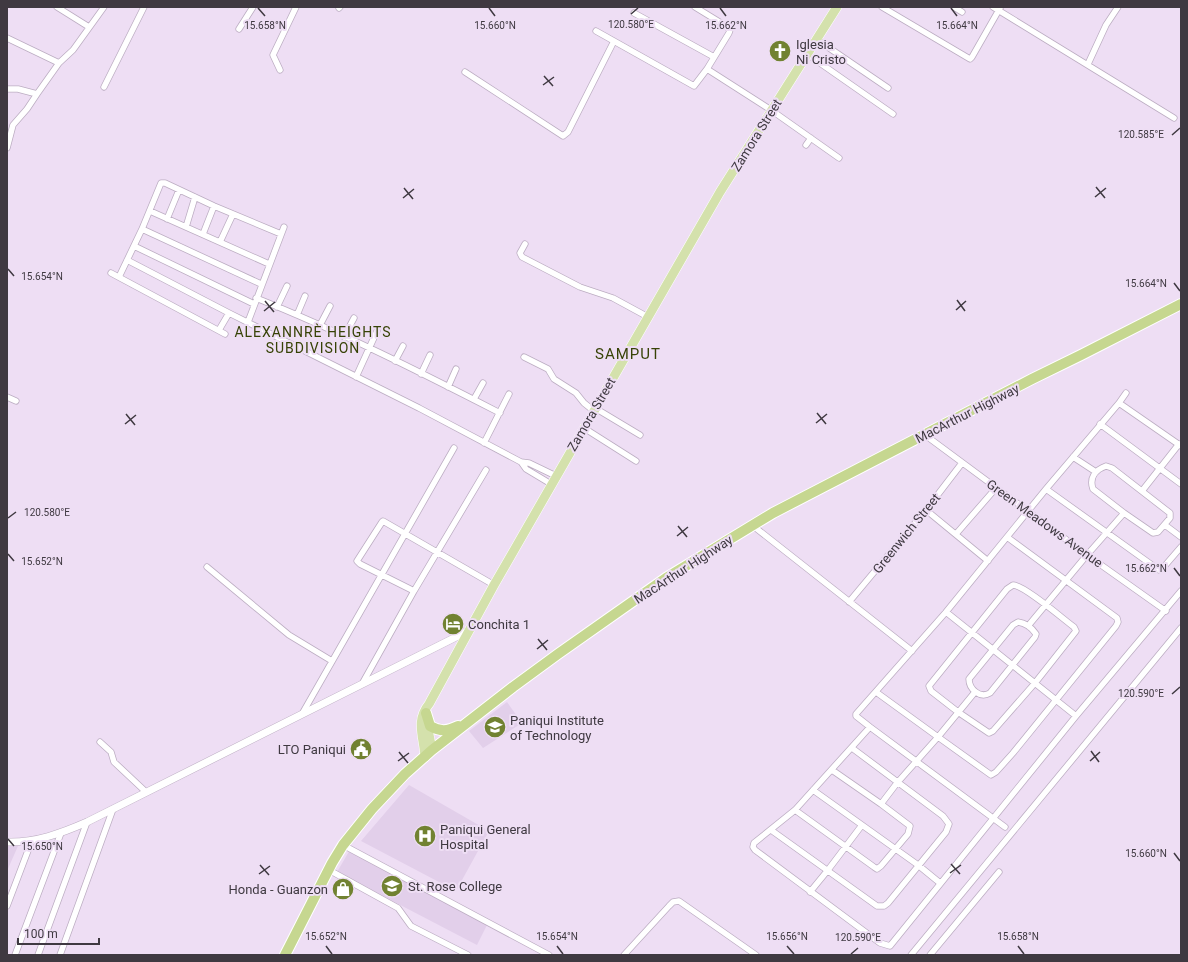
<svg xmlns="http://www.w3.org/2000/svg" width="1188" height="962" font-family="Roboto,sans-serif">
	<style>
		.built { fill: #e2cfea }
		.lines { fill: none; stroke-linecap: round; stroke-linejoin: round }
		.minor-casing { stroke: #bcadc2; stroke-width: 7 }
		.tertiary-casing { stroke: #bcadc2; stroke-width: 8 }
		.primary-casing { stroke: #fff; stroke-width: 10 }
		.trunk-casing { stroke: #fff; stroke-width: 12 }
		.minor { stroke: #fff; stroke-width: 5.5 }
		.tertiary { stroke: #fff; stroke-width: 7 }
		.primary { stroke: #d4e1ac; stroke-width: 9 }
		.trunk { stroke: #c6d790; stroke-width: 10 }
		.ticks { fill: none; stroke: #3f3941; stroke-width: 1.5 }
		.labels { text-anchor: middle; stroke-width: 4; stroke-linejoin: round; paint-order: stroke }
		.poi-label { font-size: 13px; fill: #3f3941; stroke: #eedef4; text-anchor: start }
		.street-label { font-size: 13px; fill: #3f3941; stroke: #eedef4 }
		.neighbourhood-label { font-size: 14px; letter-spacing: 1px; fill: #374206; stroke: #eedef4 }
		.quarter-label { font-size: 15px; letter-spacing: 1px; fill: #374206; stroke: #eedef4 }
		.ticks-label { font-size: 10px; text-anchor: middle; fill: #3f3941; stroke: #eedef4; stroke-width: 4; stroke-linejoin: round; paint-order: stroke }
	</style>
	<rect width="100%" height="100%" fill="#eedef4"/>
	<path class="built" d="M507,702L522,723L483,748L469,731Z
		M409,785L489,831L456,891L361,841Z
		M7,845L18,846L7,871Z
		M351,848L488,923L477,945L337,872Z"/>
	<g class="lines">
		<g class="minor-casing">
			<path id="minor" d="M57,7L89,27
				M882,7L970,59L972,57L1000,8
				M954,7L962,12
				M993,7L1174,118
				M339,8L340,7
				M634,13L714,57
				M239,29L253,7
				M596,31L694,86L707,69L729,33L730,30L726,26L695,7
				M7,38L59,63
				M816,39L888,88
				M807,54L893,114
				M1088,64L1106,25L1118,7
				M707,69L771,110L839,158
				M280,70L273,55L296,7
				M465,72L563,136L568,132L614,41
				M104,87L144,7
				M7,89H18L37,94L27,109L13,125L7,148
				M37,94L59,63L73,50L104,7
				M806,145L811,138
				M150,211L269,264
				M167,219L179,190
				M186,227L195,197
				M142,229L261,284
				M203,234L214,206
				M220,242L233,214
				M525,244L520,253L522,257L580,287L613,298L648,317
				M134,246L254,304
				M127,260L229,313L419,408L521,462L529,463L556,476
				M111,273L225,334
				M119,277L142,229L161,183H165L214,206L281,234
				M256,298C339,331 420,372 500,413
				M277,307L287,286
				M297,315L305,296
				M248,322L284,227
				M320,325L330,306
				M219,330L229,313
				M344,337L354,318
				M524,357L548,369L554,379L576,393L584,403L594,411
				M395,361L403,346
				M421,374L430,355
				M356,377L377,331
				M448,387L456,369
				M7,397L16,401
				M474,399L483,383
				M1119,403L1126,393
				M595,408L640,435
				M1100,424L1181,484
				M584,428L636,461
				M925,435L1087,555L1166,611
				M484,443L509,394
				M1073,457L1096,472
				M521,462L526,469L551,484
				M1106,466L1112,468L1170,513V518L1158,532L1153,533L1124,513L1093,489C1089,478 1095,470 1106,466Z
				M1046,489L1159,570L1162,569L1181,547
				M1142,491L1179,444
				M926,510L988,561
				M752,525L912,651
				M1165,525L1181,537
				M956,534L996,488
				M207,567L289,635L332,661
				M1013,585C1024,585 1063,619 1074,627L1076,631L1035,683L993,731L989,733L958,712L931,691L929,686L1007,589Z
				M414,591L360,564L357,561L382,522L383,521L494,585
				M849,602L926,510L962,463
				M946,612L1076,716
				M1018,622C1025,623 1032,628 1036,634L1035,637L990,693C980,699 969,689 969,679L1013,625Z
				M1028,626L1087,555L1124,513
				M362,684L414,591L486,470
				M876,692L938,737L897,783L881,804
				M975,692L938,737L991,775L996,772L1013,753L1116,626L1118,622L1117,618L1007,537
				M302,714L454,448
				M870,727L795,810L754,843L753,847L755,850L880,943L890,946L1076,716L1181,591
				M100,742L111,752L114,762L146,792
				M813,790L918,865L940,883
				M795,810L874,867L877,869L881,866L908,834L910,826L881,804L832,770
				M1005,827L870,727L856,716V714L946,612L1046,489L1119,403L1181,446
				M771,830L877,906H884L888,903L946,832L949,824L943,816L852,748
				M343,845L549,955
				M329,870L398,908L411,926L468,955
				M810,892L828,870L862,825
				M7,906L32,840
				M15,955L61,833
				M38,955L87,822
				M60,955L113,809
				M624,955L669,906L673,902L679,901L756,955
				M911,955L1181,628
				M930,955L999,872"/>
		</g>
		<g class="tertiary-casing">
			<path id="tertiary" d="M7,842C35,843 62,833 87,822L468,631"/>
		</g>
		<g class="primary-casing">
			<path id="primary" d="M426,719L432,750
				M425,757C424,737 415,721 429,704L494,585L720,192L837,7"/>
		</g>
		<g class="trunk-casing">
			<path id="trunk" d="M426,713L430,726C441,732 447,731 458,726
				M285,955L332,863L343,845L372,809L405,774L432,750L513,687L558,654L666,578L773,513L1032,379L1081,355L1181,304"/>
		</g>
		<use href="#minor" class="minor"/>
		<use href="#tertiary" class="tertiary"/>
		<use href="#primary" class="primary"/>
		<use href="#trunk" class="trunk"/>
	</g>
	<path class="ticks" d="M258,8L265,16M489,8L495,16M720,8L726,16M951,8L957,16M631,14L638,8M544,76L553,86M543,85L554,77M1172,135L1180,128M1096,187L1105,198M404,188L413,199M1095,197L1106,188M403,198L414,189M8,269L14,276M1174,283L1180,291M957,300L965,311M265,301L274,312M956,310L966,301M264,311L275,302M817,413L826,424M126,414L135,425M816,423L827,414M125,424L136,415M8,518L16,512M678,526L687,537M677,536L688,527M8,554L14,561M1174,568L1180,576M538,639L547,650M537,649L548,640M1172,694L1180,687M1091,751L1099,762M399,752L408,763M398,761L409,753M1090,761L1100,752M8,839L14,846M1174,853L1180,861M951,864L960,874M260,865L269,875M950,873L961,865M259,874L270,866M326,946L332,954M557,946L563,954M787,946L794,954M1018,946L1024,954M851,954L858,948"/>
	<defs>
		<g id="church-disc" transform="scale(1.15)"><circle r="9.5" fill="#718231" stroke="#eedef4"/><path d="M-1.2-6h2.4v3.5h3.3v2.4h-3.3V6h-2.4V-.1h-3.3v-2.4h3.3Z" fill="#fff"/></g>
		<g id="hotel-disc" transform="scale(1.15)"><circle r="9.5" fill="#718231" stroke="#eedef4"/><path d="M-6-4.5h1.5V1H6V5H4.5V3h-9V5H-6ZM-4 0a1.8 1.8 0 1 1 3.6 0ZM.5 0V-2.5h3Q6-2.5 6 0Z" fill="#fff"/></g>
		<g id="school-disc" transform="scale(1.15)"><circle r="9.5" fill="#718231" stroke="#eedef4"/><path d="M0-5L7-2L0 1L-7-2ZM-4 1L0 2.5L4 1V4Q0 6-4 4Z" fill="#fff"/></g>
		<g id="civic-disc" transform="scale(1.15)"><circle r="9.5" fill="#718231" stroke="#eedef4"/><path d="M-.6-6.5H3V-4.5H.6V-3L4-1V1h2V6H-6V1h2V-1L-.6-3ZM-1.2 2.5V6h2.4V2.5Z" fill="#fff"/></g>
		<g id="hospital-disc" transform="scale(1.15)"><circle r="9.5" fill="#718231" stroke="#eedef4"/><path d="M-5-5h3v3.5h4V-5h3V5h-3V1.5h-4V5h-3Z" fill="#fff"/></g>
		<g id="university-disc" transform="scale(1.15)"><circle r="9.5" fill="#718231" stroke="#eedef4"/><path d="M0-5L7-2L0 1L-7-2ZM-4 1L0 2.5L4 1V4Q0 6-4 4Z" fill="#fff"/></g>
		<g id="shop-disc" transform="scale(1.15)"><circle r="9.5" fill="#718231" stroke="#eedef4"/><path d="M-5-2.5h2.3a2.7 3.5 0 0 1 5.4 0H5L5.5 6h-11ZM-1.5-2.5h3a1.5 2.3 0 0 0-3 0Z" fill="#fff"/></g>
	</defs>
	<g fill-rule="evenodd">
		<use href="#church-disc" x="780" y="51"/>
		<use href="#hotel-disc" x="453" y="624"/>
		<use href="#school-disc" x="495" y="727"/>
		<use href="#civic-disc" x="361" y="749"/>
		<use href="#hospital-disc" x="425" y="836"/>
		<use href="#university-disc" x="392" y="886"/>
		<use href="#shop-disc" x="343" y="889"/>
	</g>
	<g class="labels">
		<g class="poi-label">
			<text x="796" y="49">Iglesia<tspan x="796" dy="15">Ni Cristo</tspan></text>
			<text x="468" y="629">Conchita 1</text>
			<text x="510" y="725">Paniqui Institute<tspan x="510" dy="15">of Technology</tspan></text>
			<text x="346" y="754" text-anchor="end">LTO Paniqui</text>
			<text x="440" y="834">Paniqui General<tspan x="440" dy="15">Hospital</tspan></text>
			<text x="408" y="891">St. Rose College</text>
			<text x="328" y="894" text-anchor="end">Honda - Guanzon</text>
		</g>
		<g class="street-label">
			<text transform="translate(756 135) rotate(-58)" y="5">Zamora Street</text>
			<text transform="translate(967 413) rotate(-27)" y="5">MacArthur Highway</text>
			<text transform="translate(591 414) rotate(-60)" y="5">Zamora Street</text>
			<text transform="translate(1045 523) rotate(36)" y="5">Green Meadows Avenue</text>
			<text transform="translate(906 533) rotate(-51)" y="5">Greenwich Street</text>
			<text transform="translate(683 569) rotate(-33)" y="5">MacArthur Highway</text>
		</g>
		<g class="neighbourhood-label">
			<text x="313" y="337">ALEXANNRÈ HEIGHTS<tspan x="313" dy="16">SUBDIVISION</tspan></text>
		</g>
		<g class="quarter-label">
			<text x="628" y="359">SAMPUT</text>
		</g>
	</g>
	<g class="ticks-label">
		<text x="631" y="28">120.580°E</text>
		<text x="265" y="29">15.658°N</text>
		<text x="495" y="29">15.660°N</text>
		<text x="726" y="29">15.662°N</text>
		<text x="957" y="29">15.664°N</text>
		<text x="1141" y="138">120.585°E</text>
		<text x="42" y="280">15.654°N</text>
		<text x="1146" y="287">15.664°N</text>
		<text x="47" y="516">120.580°E</text>
		<text x="42" y="565">15.652°N</text>
		<text x="1146" y="572">15.662°N</text>
		<text x="1141" y="697">120.590°E</text>
		<text x="42" y="850">15.650°N</text>
		<text x="1146" y="857">15.660°N</text>
		<text x="326" y="940">15.652°N</text>
		<text x="557" y="940">15.654°N</text>
		<text x="787" y="940">15.656°N</text>
		<text x="1018" y="940">15.658°N</text>
		<text x="858" y="941">120.590°E</text>
	</g>
	<rect width="1188" height="962" fill="none" stroke="#3f3941" stroke-width="16"/>
	<path d="M18 938v6h81v-6" fill="none" stroke="#3f3941" stroke-width="2"/>
	<text x="24" y="938" font-size="12" fill="#3f3941" stroke="#eedef4" stroke-width="3" paint-order="stroke">100 m</text>
</svg>
